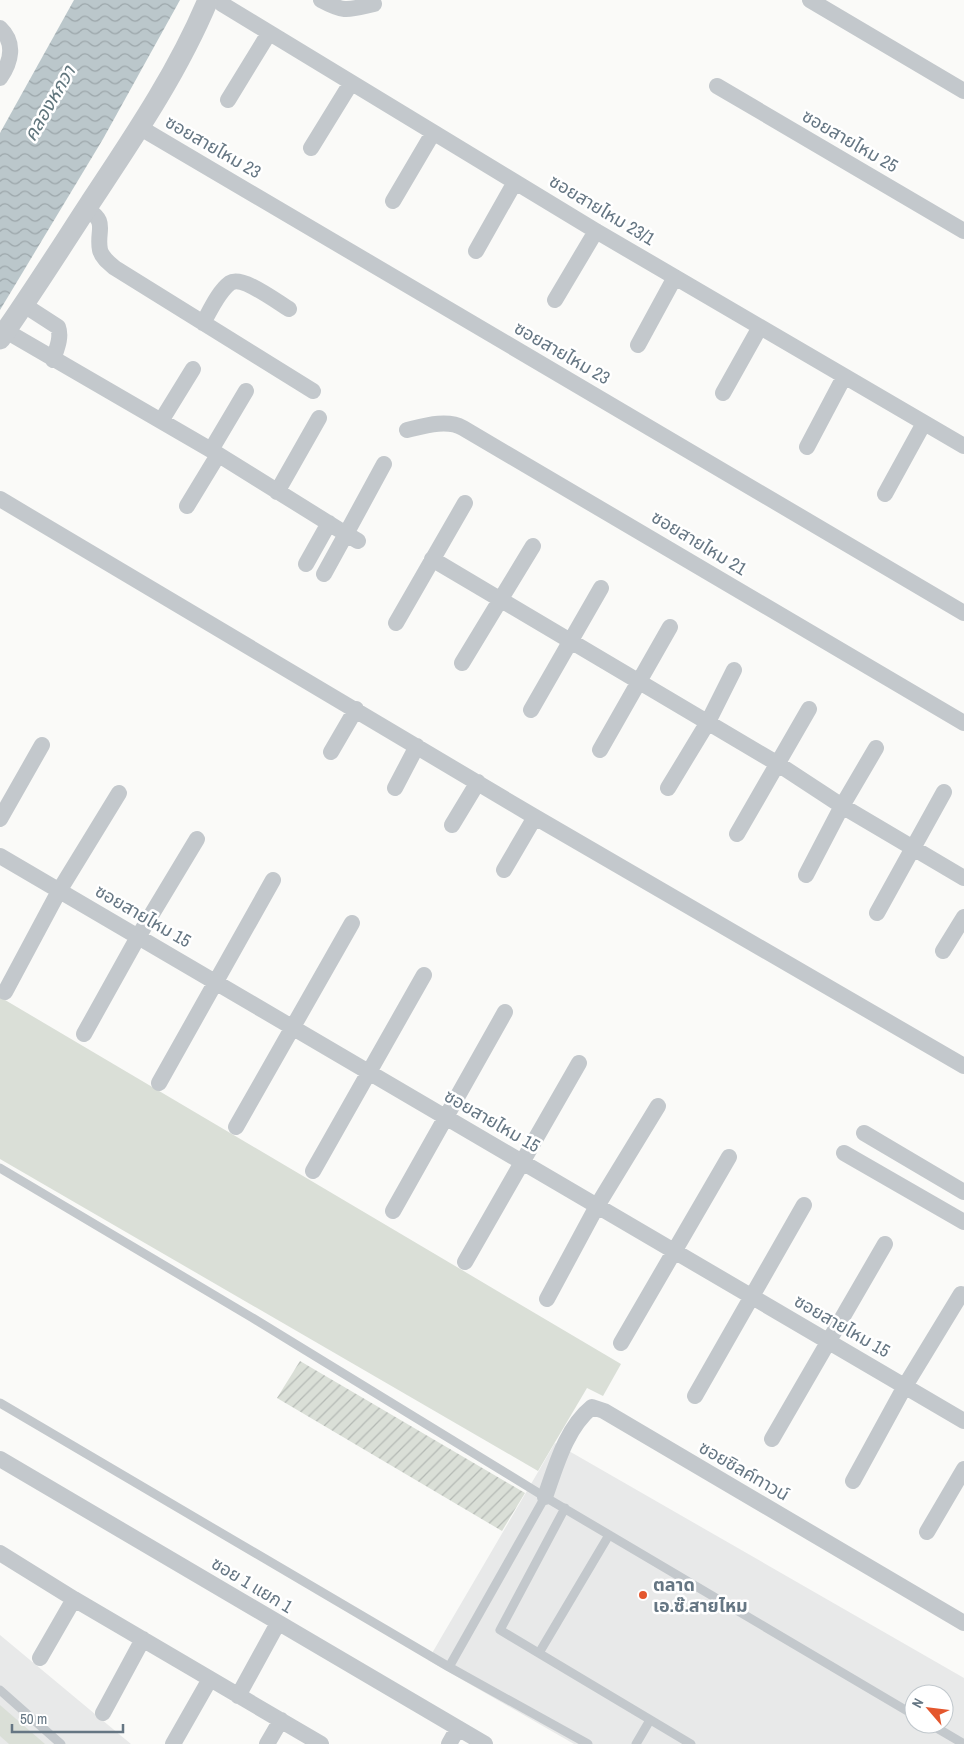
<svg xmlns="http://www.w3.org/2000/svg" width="964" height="1744" font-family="'Archivo Narrow','Noto Sans Thai',sans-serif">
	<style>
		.built { fill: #e8e9e9; fill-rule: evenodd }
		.green { fill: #dadfd7 }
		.garden { fill: url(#garden-furrows) }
		.water { fill: url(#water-waves) }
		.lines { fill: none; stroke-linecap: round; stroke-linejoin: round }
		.service { stroke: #c3c8cc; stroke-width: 9 }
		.minor { stroke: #c3c8cc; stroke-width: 16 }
		.tertiary { stroke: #c3c8cc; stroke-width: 21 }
		.poi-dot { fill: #e4572e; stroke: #fff; stroke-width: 2 }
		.labels { text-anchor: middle; stroke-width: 5; stroke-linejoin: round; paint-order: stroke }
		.street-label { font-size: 18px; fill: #657683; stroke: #fff }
		.poi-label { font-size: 18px; font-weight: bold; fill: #657683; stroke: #fff; text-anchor: start }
		.water-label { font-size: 19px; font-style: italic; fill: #60757c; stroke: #fff }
	</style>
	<defs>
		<pattern id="garden-furrows" width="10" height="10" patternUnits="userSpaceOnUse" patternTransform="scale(1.25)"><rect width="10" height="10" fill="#dadfd7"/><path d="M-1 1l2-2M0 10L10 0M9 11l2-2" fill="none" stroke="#b4b9b4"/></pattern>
		<pattern id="water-waves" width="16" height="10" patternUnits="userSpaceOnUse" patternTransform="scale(1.25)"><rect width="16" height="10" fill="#bbc7cb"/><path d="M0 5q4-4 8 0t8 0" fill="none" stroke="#9ca6aa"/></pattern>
	</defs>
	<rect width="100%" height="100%" fill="#fafaf8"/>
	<path class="built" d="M555,1443L964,1678V1744H574L428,1660ZM914,1694H944V1724H914Z
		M0,1635L131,1744H0Z"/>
	<path class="green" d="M0,997L621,1364L603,1396L587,1388L538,1471L0,1159Z
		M0,1705L45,1744H9L0,1736Z"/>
	<path class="garden" d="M300,1361L525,1493L502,1531L277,1398Z"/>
	<path class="water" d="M74,0H180L103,139L0,310V133Z"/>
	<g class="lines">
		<path class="service" d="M0,1168L251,1317L545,1497L914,1715
			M0,1403L449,1667L588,1744
			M565,1508L500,1630L691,1744
			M539,1653L609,1535
			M449,1667L545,1497
			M0,1690L61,1744
			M930,1724L964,1744
			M636,1744L650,1720"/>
		<path class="minor" d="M321,0C345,13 348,10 374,4
			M810,0L964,91
			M222,4L596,231L964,446
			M0,28C16,43 11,62 0,78
			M717,86L964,231
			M228,100L269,33
			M139,127L964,613
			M311,148L351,83
			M393,201L433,133
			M86,209C109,222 96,230 100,250C102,258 109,263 115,268L313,391
			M476,251L515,182
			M555,300L596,231
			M24,305L58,327C62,338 56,350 53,360
			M203,323C210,311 218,292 230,283C242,275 277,302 289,309
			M6,331L211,450L346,534L384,464
			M638,345L675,277
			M723,393L760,327
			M161,421L193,369
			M407,430C424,426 447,419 463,428L964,723
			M807,447L844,377
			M211,450L246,391
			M277,492L319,418
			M885,494L924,423
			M0,499L535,817L964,1066
			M187,506L218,455
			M432,559L778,764L842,806L964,878
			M306,564L329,523
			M324,574L346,534L358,541
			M396,623L465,503
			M462,663L533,546
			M531,710L601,588
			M600,750L670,627
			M331,752L356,709
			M395,788L417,746
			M668,788L708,722L734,670
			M0,819L42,745
			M452,825L478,782
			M737,834L809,709
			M0,856L964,1421
			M504,870L535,817
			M806,875L842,806L876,748
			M877,913L944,792
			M943,951L964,917
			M5,992L59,891L119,793
			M84,1034L138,937L197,839
			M159,1083L273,880
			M236,1127L352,923
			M864,1133L964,1192
			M844,1153L964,1222
			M313,1171L424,975
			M393,1211L505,1012
			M465,1262L579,1063
			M547,1299L597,1206L658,1106
			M621,1343L729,1157
			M695,1396L804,1205
			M772,1439L885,1244
			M0,1459L485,1744
			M853,1481L905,1386L961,1294
			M545,1497C556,1466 566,1428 592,1407L604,1411L964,1623
			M927,1532L964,1469
			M0,1553L74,1599L321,1744
			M40,1658L74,1599
			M238,1696L278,1623
			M103,1713L143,1639
			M173,1744L210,1679
			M267,1744L281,1720
			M449,1744L458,1728"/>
		<path class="tertiary" d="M0,339C31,295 60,249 90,203C133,138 178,72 208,0"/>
	</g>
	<circle class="poi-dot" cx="643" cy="1595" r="5"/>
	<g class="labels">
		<g class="street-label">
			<text transform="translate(850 141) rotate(30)" y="6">ซอยสายไหม 25</text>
			<text transform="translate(213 147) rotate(30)" y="6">ซอยสายไหม 23</text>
			<text transform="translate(602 210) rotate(31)" y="6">ซอยสายไหม 23/1</text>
			<text transform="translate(562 353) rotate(30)" y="6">ซอยสายไหม 23</text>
			<text transform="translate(699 543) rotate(31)" y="6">ซอยสายไหม 21</text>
			<text transform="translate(143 916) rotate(30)" y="6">ซอยสายไหม 15</text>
			<text transform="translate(492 1121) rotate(30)" y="6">ซอยสายไหม 15</text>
			<text transform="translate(842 1326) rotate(30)" y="6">ซอยสายไหม 15</text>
			<text transform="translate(744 1471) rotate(30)" y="6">ซอยซิลค์ทาวน์</text>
			<text transform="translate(252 1585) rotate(31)" y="6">ซอย 1 แยก 1</text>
		</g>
		<g class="poi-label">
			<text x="653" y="1591">ตลาด<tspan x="653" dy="21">เอ.ซ๊.สายไหม</tspan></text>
		</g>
		<g class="water-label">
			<text transform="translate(49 103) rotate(-60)" y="7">คลองหกวา</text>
		</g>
	</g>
	<g transform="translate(929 1709) rotate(298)"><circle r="24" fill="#ffffff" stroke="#c1c8cd"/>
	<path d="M0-4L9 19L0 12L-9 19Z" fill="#e4572e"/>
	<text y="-8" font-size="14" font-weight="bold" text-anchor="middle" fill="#657683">N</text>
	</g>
	<path d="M12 1724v8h111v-8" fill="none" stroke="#657683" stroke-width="2.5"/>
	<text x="20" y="1724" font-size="15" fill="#657683" stroke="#ffffff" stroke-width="4" paint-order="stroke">50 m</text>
</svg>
